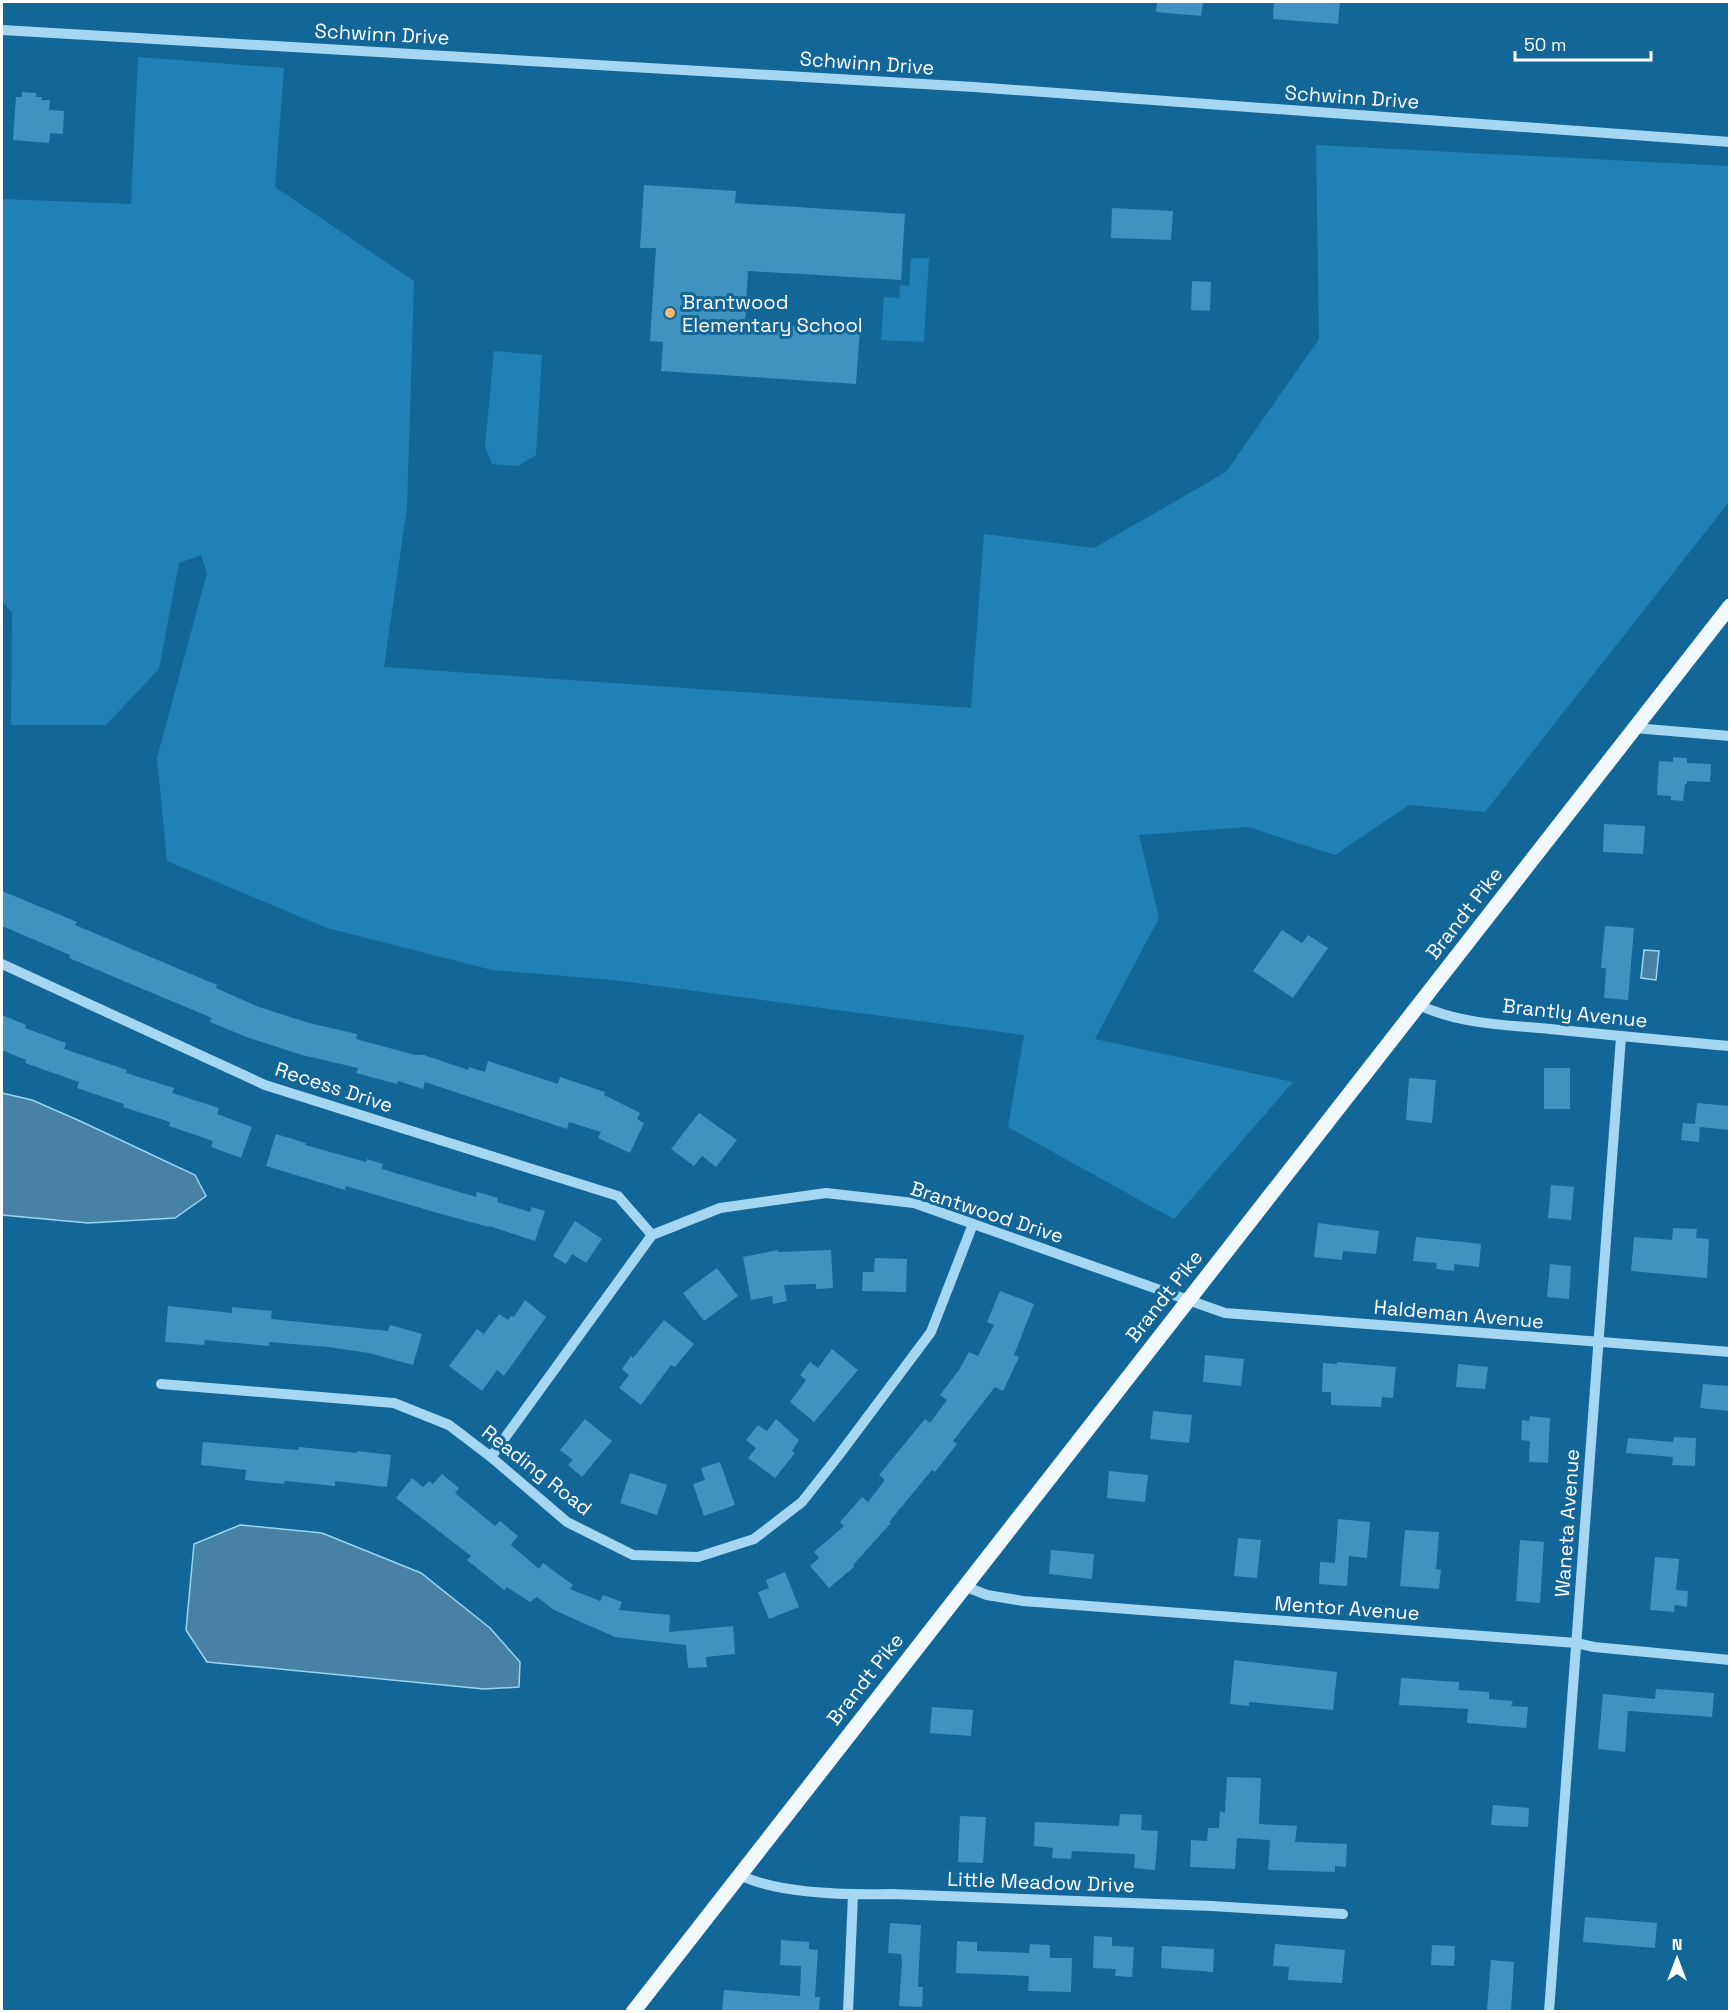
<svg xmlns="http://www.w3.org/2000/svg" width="1731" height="2013" font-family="'Space Grotesk',sans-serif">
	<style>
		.green { fill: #2180b5 }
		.water { fill: #4781a4; stroke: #97d5f6; stroke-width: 1.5 }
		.building { fill: #4092c1 }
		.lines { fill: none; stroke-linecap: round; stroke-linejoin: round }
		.minor { stroke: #a5d7f3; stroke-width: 10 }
		.major { stroke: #f1f9ff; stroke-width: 15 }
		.poi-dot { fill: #ffb767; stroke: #136698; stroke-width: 2 }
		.labels { text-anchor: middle; stroke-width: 6; stroke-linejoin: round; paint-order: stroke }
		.street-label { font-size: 20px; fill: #fff; stroke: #136698 }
		.poi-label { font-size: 20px; fill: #fff; stroke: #136698; text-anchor: start }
	</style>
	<rect width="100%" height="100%" fill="#136698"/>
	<path class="green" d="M138,57L284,68L275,187L414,281L407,507L384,667L971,708L984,534L1094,548L1226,472L1319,339L1316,145L1729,166V502L1485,812L1409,805L1335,855L1248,827L1139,835L1159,918L1095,1039L1293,1082L1174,1219L1008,1127L1024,1035L613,980L492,970L327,928L167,861L157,758L207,573L201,555L179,563L159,669L106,725H11L12,613L2,601V199L131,204Z
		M911,258H929L924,342L881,340L884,297L899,298L900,285L909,286Z
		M494,351L542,355L536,455L518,466L492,464L485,446Z"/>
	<path class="water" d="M1644,950L1659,951L1656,980L1641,978Z
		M2,1093L32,1100L80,1121L195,1175L206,1196L175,1218L88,1223L2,1215Z
		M240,1525L322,1533L421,1573L490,1628L520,1662L519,1687L484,1689L207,1662L186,1630L194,1544Z"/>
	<path class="building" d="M1157,2H1203L1201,16L1156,12Z
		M1274,2H1340L1338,24L1273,19Z
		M22,92L36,93V97H42L41,100H50L49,110L64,111L63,134L50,133L49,143L13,140L16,97H22Z
		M644,185L736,191L735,203L905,214L901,280L748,271L745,323L860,330L856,384L661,371L663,342L650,341L656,248H640Z
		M1112,208L1173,211L1171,240L1111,238Z
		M1192,281L1211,282L1210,311L1191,310Z
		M1673,757L1687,758V763L1711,764L1710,782L1687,781V784H1685L1683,801L1671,800V796L1657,795L1659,761L1673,762Z
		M1604,824L1645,826L1643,854L1603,852Z
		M2,891L77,922L75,925L217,985L216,988L259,1007L309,1023L357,1034L356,1039L415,1055H424L468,1070L469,1067L485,1072L488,1061L558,1084L560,1077L605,1092L604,1095L640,1113L637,1119L644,1123L630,1153L598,1138L601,1132L569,1122L567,1129L425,1082L423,1089L398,1081L397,1084L356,1073L358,1068L302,1055L249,1038L210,1022L212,1018L69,958L70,955L2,926Z
		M1605,926L1634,928L1628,1000L1604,998L1606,968H1601Z
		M1282,930L1302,943L1308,935L1328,948L1293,998L1253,971Z
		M2,1015L26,1025L25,1028L66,1043L64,1049L127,1070L126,1073L174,1088L172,1093L219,1108L217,1114L252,1127L241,1158L211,1147L213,1141L169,1126L170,1122L123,1107L124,1104L77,1088L79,1082L25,1063L26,1060L2,1050Z
		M1544,1068H1570V1109H1544Z
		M1409,1078L1436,1080L1432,1123L1406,1120Z
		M1697,1103L1730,1106V1130L1700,1127L1699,1142L1681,1140L1683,1123L1695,1124Z
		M699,1113L737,1140L716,1167L702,1156L694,1166L671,1149Z
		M276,1134L306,1143L305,1145L366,1162L367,1159L383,1164L382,1169L476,1197L477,1192L498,1198L497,1202L530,1212L532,1207L545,1211L535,1241L489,1226V1227L441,1214L346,1186L345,1190L266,1166Z
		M1551,1185L1574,1187L1571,1220L1548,1218Z
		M575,1221L602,1239L586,1263L572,1254L566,1264L553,1256Z
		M1318,1223L1379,1231L1376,1254L1343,1251L1342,1260L1314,1257Z
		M1673,1228L1697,1229L1696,1238L1709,1239L1707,1278L1631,1271L1634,1237L1672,1240Z
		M1416,1237L1481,1244L1479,1267L1454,1264V1271L1436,1269L1437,1263L1413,1261Z
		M778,1250V1252L831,1250L833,1288L816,1289V1284L784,1285L787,1301L773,1304L772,1296L751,1300L743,1257Z
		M875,1258L907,1259L906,1292L862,1291L863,1272H874Z
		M1550,1264L1571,1266L1569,1299L1547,1297Z
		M717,1268L738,1296L704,1321L683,1293Z
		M1000,1291L1034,1304L1014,1355L1019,1357L1003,1391L995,1387L953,1441L957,1444L935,1472L932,1470L889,1522L891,1523L853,1565L854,1567L829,1588L810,1566L819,1558L814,1552L844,1526L840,1522L862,1497L868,1502L885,1480L879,1475L925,1419L930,1423L947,1400L940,1395L959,1370L969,1352L978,1356L994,1325L987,1322Z
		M525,1300L546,1317L504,1376L497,1370L482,1391L449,1366L477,1329L484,1334L499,1314L508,1320L511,1316L514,1317Z
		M168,1306L232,1313V1307L272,1311L271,1319L388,1331L390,1325L422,1334L413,1365L369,1353L328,1347L269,1342V1346L205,1340L204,1345L165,1342Z
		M664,1320L694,1344L675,1367L671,1365L641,1405L619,1388L629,1375L622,1369L631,1356L633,1358Z
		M832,1349L858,1370L814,1422L790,1402L806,1380L800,1375L810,1362L818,1368Z
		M1205,1355L1244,1359L1241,1386L1203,1382Z
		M1337,1362L1396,1367L1393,1398L1382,1397L1381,1407L1331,1405V1392H1322L1323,1363L1337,1364Z
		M1458,1364L1488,1367L1485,1389L1456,1387Z
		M1703,1384L1730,1386V1411L1700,1408Z
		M1153,1411L1192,1415L1189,1443L1150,1439Z
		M1530,1416L1550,1418L1548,1463L1529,1462L1530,1441L1521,1440L1522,1420L1529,1421Z
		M585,1419L612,1441L582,1477L568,1465L573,1460L560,1450Z
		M776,1419L799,1440L792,1451L795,1453L775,1478L748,1458L756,1448L746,1440L758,1425L767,1431Z
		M1674,1437L1696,1438L1695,1466L1672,1465L1673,1457L1626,1453L1628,1438L1673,1442Z
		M203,1442L298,1450L299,1447L357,1453V1451L391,1455L387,1487L335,1481V1486L285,1481L284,1484L245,1480L246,1470L201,1465Z
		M720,1462L735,1505L704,1516L693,1484L705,1480L701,1468Z
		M1109,1471L1148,1475L1145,1502L1107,1498Z
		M630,1473L667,1485L657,1515L620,1503Z
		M442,1474L459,1488L455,1493L495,1526L500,1521L518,1536L511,1545L539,1569L543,1563L573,1585L570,1589L600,1601L603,1595L622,1602L619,1610L670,1615L669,1632L733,1626L735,1654L706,1657L707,1667L688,1668L686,1645L615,1637L554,1610L537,1597L530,1602L507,1587L504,1590L467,1560L471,1556L396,1498L412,1478L423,1487L429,1481L433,1484Z
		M1338,1519L1370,1522L1367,1558L1349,1556L1347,1586L1319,1584L1320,1562L1335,1563Z
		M1405,1530L1439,1532L1436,1569L1441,1570L1439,1589L1400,1586Z
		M1238,1538L1261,1540L1257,1578L1234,1576Z
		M1520,1540L1544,1542L1540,1603L1516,1601Z
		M1051,1550L1094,1554L1092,1579L1049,1574Z
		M1655,1557L1679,1559L1676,1590L1688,1591L1687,1607L1675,1605L1674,1612L1650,1610Z
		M785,1572L799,1607L769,1619L758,1592L769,1588L766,1580Z
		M1234,1660L1337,1672L1333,1710L1249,1702V1706L1230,1704Z
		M1401,1678L1459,1682V1690L1489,1692V1699L1513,1701L1511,1706L1528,1707L1526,1728L1467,1723L1468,1709L1399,1705Z
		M1656,1689L1714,1693L1712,1717L1628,1711L1625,1752L1598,1749L1603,1694L1655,1699Z
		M932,1707L973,1710L971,1736L930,1733Z
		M1227,1777L1261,1778L1259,1824L1297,1826L1295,1842L1347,1844L1346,1867L1335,1866V1872L1268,1870L1270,1840L1237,1838L1235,1869L1190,1867L1191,1840L1207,1841L1208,1828H1219L1220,1811L1225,1813Z
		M1493,1805L1529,1808L1528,1827L1491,1825Z
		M1120,1814L1142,1815L1141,1830L1158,1831L1155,1870L1134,1868L1135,1854L1072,1851L1071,1859L1052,1858L1053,1848L1034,1846L1035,1822L1119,1826Z
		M960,1816L986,1817L983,1863L958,1862Z
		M1585,1917L1657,1923L1655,1948L1583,1942Z
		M890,1923L921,1925L918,1987H923L922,2007L899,2006L902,1962L901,1954L888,1953Z
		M1094,1936L1112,1937V1946L1134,1947L1132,1977L1115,1976L1116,1969L1093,1968Z
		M781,1940L809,1942V1949L818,1950L815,1997H820L819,2012H722L724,1990L800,1996L801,1966L780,1965Z
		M957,1941L977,1942V1951L1029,1953L1030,1944L1050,1945V1958H1072L1071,1992L1028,1991L1029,1976L956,1973Z
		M1275,1944L1345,1950L1342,1983L1288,1980L1289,1967L1273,1966Z
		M1432,1945L1455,1946L1454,1966L1431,1965Z
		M1162,1946L1214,1949L1213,1972L1161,1968Z
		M1491,1960L1514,1962L1511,2012L1487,2010Z"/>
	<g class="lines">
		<path class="minor" d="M2,30L974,87L1730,142
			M1634,728L1730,736
			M2,964L265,1085L618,1196L652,1235
			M1419,1005C1459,1024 1506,1025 1550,1029C1610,1035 1670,1041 1730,1046
			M161,1384L394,1403L449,1425L491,1457L567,1522L633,1555L698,1557L754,1539L802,1502L839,1455L931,1332L973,1224
			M491,1457L652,1235L720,1208L826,1193L914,1203L1225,1313L1730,1352
			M964,1586L987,1595L1023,1601L1576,1643L1594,1647L1730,1660
			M740,1875C778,1894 848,1895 891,1894L1212,1906L1343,1914
			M848,2012L853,1895
			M1549,2012L1621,1037"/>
		<path class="major" d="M633,2012L1730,606"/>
	</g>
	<circle class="poi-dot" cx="670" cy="313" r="6"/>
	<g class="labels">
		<g class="street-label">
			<text transform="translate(382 34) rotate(3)" y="7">Schwinn Drive</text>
			<text transform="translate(867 63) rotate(4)" y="7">Schwinn Drive</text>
			<text transform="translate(1352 97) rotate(4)" y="7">Schwinn Drive</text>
			<text transform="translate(1464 913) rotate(-52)" y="7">Brandt Pike</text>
			<text transform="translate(1575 1013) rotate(6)" y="7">Brantly Avenue</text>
			<text transform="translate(334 1087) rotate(18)" y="7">Recess Drive</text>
			<text transform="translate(987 1212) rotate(18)" y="7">Brantwood Drive</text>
			<text transform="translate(1164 1296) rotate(-52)" y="7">Brandt Pike</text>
			<text transform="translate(1459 1314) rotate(5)" y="7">Haldeman Avenue</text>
			<text transform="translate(537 1470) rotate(38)" y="7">Reading Road</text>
			<text transform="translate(1567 1523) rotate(-86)" y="7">Waneta Avenue</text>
			<text transform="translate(1347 1608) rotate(4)" y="7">Mentor Avenue</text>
			<text transform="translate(865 1679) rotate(-52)" y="7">Brandt Pike</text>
			<text transform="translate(1041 1882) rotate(2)" y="7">Little Meadow Drive</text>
		</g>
		<g class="poi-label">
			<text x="682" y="309">Brantwood<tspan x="682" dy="23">Elementary School</tspan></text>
		</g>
	</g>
	<rect width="1731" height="2013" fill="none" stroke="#ffffff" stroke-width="6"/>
	<g transform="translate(1677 1959)" stroke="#136698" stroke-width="4.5" paint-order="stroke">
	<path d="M0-4.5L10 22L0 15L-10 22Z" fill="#ffffff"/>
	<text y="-9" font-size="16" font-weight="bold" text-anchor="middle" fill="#ffffff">N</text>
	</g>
	<path d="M1515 51v9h136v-9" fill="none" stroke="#ffffff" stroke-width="3"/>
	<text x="1524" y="51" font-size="18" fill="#ffffff" stroke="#136698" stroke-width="4.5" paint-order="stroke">50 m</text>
</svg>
